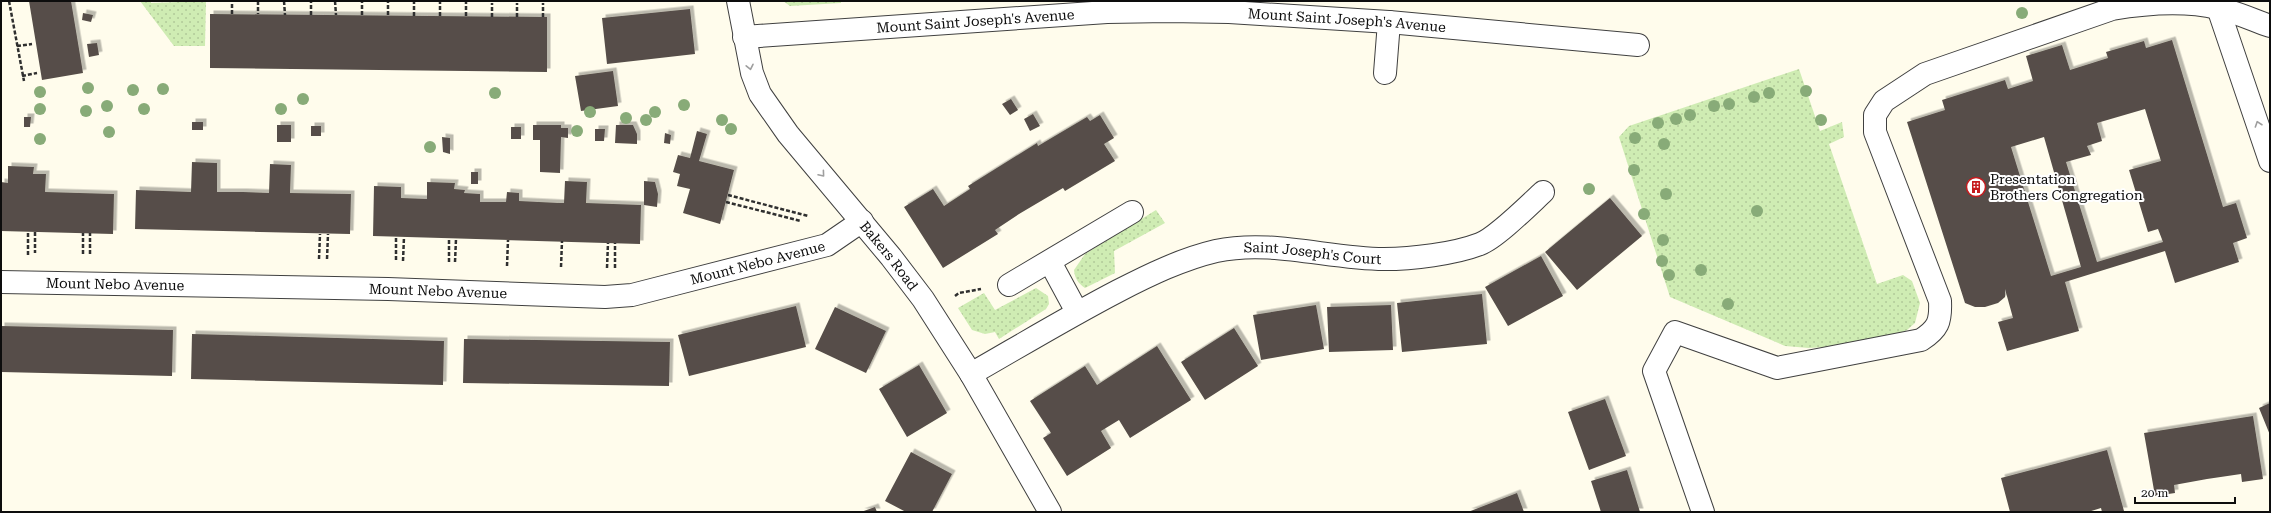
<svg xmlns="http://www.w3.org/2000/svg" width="2271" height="513" font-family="'Roboto Serif',serif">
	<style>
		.grass { fill: url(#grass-dots) }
		.building { fill: #564e48; fill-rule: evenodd; filter: url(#shadow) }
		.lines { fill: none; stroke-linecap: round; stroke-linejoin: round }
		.minor-casing { stroke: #404040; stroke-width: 24 }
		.path { stroke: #2f2f2f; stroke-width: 2.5; stroke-dasharray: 4 2; stroke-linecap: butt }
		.minor { stroke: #fff; stroke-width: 22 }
		.tree { fill: #88ab78 }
		.oneway { stroke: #9e9e9e }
		.labels { text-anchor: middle; stroke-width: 4; stroke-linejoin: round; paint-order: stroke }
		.street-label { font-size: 14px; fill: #0d0d0d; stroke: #fff }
		.poi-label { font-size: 14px; fill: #0d0d0d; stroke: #fff; text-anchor: start }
	</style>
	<defs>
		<pattern id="grass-dots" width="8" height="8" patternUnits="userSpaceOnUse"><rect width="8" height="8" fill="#cfecb3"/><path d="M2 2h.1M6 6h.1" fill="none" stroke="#b1c999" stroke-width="1.8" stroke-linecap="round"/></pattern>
		<filter id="shadow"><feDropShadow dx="3.5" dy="-3.5" stdDeviation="0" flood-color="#0004"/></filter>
	</defs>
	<rect width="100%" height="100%" fill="#fffcec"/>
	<path class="grass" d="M140,1H151V3L206,1L205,46H174Z
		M783,1H841V3L790,6Z
		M1799,69L1820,131L1842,122L1844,137L1829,144L1877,284L1903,275L1912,281L1920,303L1915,323L1907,330L1898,334L1839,346L1809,348L1785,346L1670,297L1619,137L1629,126Z
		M1156,210L1165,223L1114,251L1115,273L1085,288C1078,283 1075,279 1074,270L1085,254Z
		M1036,288L1048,296L1049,304L1046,309L999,339L995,332L985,334L972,330L958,308L984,293L995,310Z"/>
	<path class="building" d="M29,1H71L83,73L42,80Z
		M690,9L695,54L607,64L602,18Z
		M83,13L93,15L91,22L82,20Z
		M210,14L547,17V72L210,68Z
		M2172,40L2223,207L2236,203L2247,238L2233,243L2239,262L2175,283L2165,251L2065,282L2079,331L2007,351L1998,322L2013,318L2005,289V297L1998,303L1985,307H1975L1965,303L1907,122L1945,110L1942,100L2005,80L2008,89L2033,81L2026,56L2062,45L2070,70L2108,58L2106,52L2144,41L2146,48ZM2145,109L2161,161L2129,170L2148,232L2158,229L2163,242L2097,262L2066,162L2091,155L2087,146L2102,141L2097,123ZM2044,137L2081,267L2051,276L2011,147Z
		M97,43L99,55L89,57L87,44Z
		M613,71L618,106L581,111L575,76Z
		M1011,99L1018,110L1010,115L1002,104Z
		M1033,114L1040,126L1030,131L1024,119Z
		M1100,115L1114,138L1104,144L1115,161L1065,191L1063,188L1019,214L995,230L998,234L943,268L904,207L933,189L944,206L970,189L968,186L1037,143L1038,146L1087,117L1090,121Z
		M24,117H31L30,127H24Z
		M192,122H203V130H192Z
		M277,125H291V142H277Z
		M533,125H561V128H568V138L561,137L560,173L540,172V140H533Z
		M616,125H633L637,134V144L615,143Z
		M311,126H321V136H311Z
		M511,127H521V139H511Z
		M595,129H605L604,141H595Z
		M697,131L707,134L699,161L734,170L720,224L683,213L690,189L677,186L680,174L673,172L678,155L690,158Z
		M665,133L671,135L670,144L664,143Z
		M442,137L450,138V154L443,152Z
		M192,162L217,163V192H243L269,193L270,164L291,165L290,193L351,194L350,234L135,229L136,190L191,192Z
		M8,166L34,167L33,174H46L45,192L114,194L113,234L1,231V182L8,183Z
		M471,172H478V184H471Z
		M565,181L587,182L586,203L641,205L640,244L373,236L374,186L401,187V198L427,199V182L455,183L454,189L465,190L464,193L480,194V202H506L507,192L519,193V201L559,203H564Z
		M644,181L655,182L658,194L657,207L644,205Z
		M1610,198L1642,236L1577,290L1545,252Z
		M1541,256L1563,296L1508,326L1485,287Z
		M1482,294L1487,344L1402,352L1397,303Z
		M1316,305L1324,349L1261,360L1253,315Z
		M1391,305L1393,350L1329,352L1327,307Z
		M796,306L806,347L689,376L678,335Z
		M835,307L886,331L866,373L815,349Z
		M1,326L173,330L172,376L1,372Z
		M1234,328L1258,366L1205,400L1181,362Z
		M192,334L444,341L443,385L191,379Z
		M464,339L670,342L669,386L463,383Z
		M1157,346L1191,400L1130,438L1119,420L1101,431L1111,448L1067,476L1043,438L1051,433L1030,401L1085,366L1097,385Z
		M919,365L947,413L907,437L879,389Z
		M1605,399L1626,456L1589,470L1568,412Z
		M2270,403V435L2259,408Z
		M2253,416L2263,479L2242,482L2241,474L2207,479L2174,485L2175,493L2155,496L2144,433Z
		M2107,450L2124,511L2102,512L2101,508L2088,512H2010L2001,478Z
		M911,452L952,474L932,512H906L885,501Z
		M1627,470L1640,512H1601L1591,481Z
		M1517,493L1524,512H1468Z
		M875,507L877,512H861Z"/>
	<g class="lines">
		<g class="minor-casing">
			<g id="minor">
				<path id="s1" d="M738,1L752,73L760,94L788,134L891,257L923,299L971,374L1050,512"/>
				<path d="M2218,8L2270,161"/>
				<path id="s2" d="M744,37L1107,12L1168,11L1229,12L1389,22L1638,45"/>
				<path d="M1385,73L1389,22"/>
				<path d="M1050,262L1077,312"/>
				<path id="s3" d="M1,282L388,289L605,297L632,295L827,245L862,221"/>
				<path d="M1009,285L1132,212"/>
				<path id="s4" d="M971,374C1020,346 1068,317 1118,291C1149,275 1182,259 1216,251C1272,239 1329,259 1384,259C1412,259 1454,254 1480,244C1496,238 1529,205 1543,192"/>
				<path d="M1703,512L1654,371L1675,332L1777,368L1921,340C1938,329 1941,322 1940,301L1875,132V115L1884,101L1925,74L2112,9C2147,3 2183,0 2218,8C2236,12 2253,20 2270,26"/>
			</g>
		</g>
		<path class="path" d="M9,1L24,81
			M258,1V14
			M284,1L285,15
			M335,1L336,15
			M232,14V1
			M311,15V1
			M362,15V2
			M388,15V1
			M414,16V2
			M440,16V2
			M466,16V2
			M492,17V3
			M517,17V3
			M543,17V3
			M17,46L32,44
			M22,76L37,73
			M728,195L808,216
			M726,202L801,221
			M35,232V253
			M83,254V233
			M90,254V233
			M28,255V231
			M319,259L320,234
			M327,259L328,234
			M396,260V237
			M403,261L404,237
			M449,262V239
			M455,262L456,239
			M507,266L508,240
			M561,267L562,241
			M607,268L608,243
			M615,268V243
			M955,296L959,293L981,289"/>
		<use href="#minor" class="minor"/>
	</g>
	<g class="tree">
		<circle cx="2022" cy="13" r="6"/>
		<circle cx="88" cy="88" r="6"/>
		<circle cx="163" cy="89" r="6"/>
		<circle cx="133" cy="90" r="6"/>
		<circle cx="1806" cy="91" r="6"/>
		<circle cx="40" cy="92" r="6"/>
		<circle cx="495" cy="93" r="6"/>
		<circle cx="1769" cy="93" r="6"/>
		<circle cx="1754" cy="97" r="6"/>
		<circle cx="303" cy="99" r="6"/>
		<circle cx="1729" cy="104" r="6"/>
		<circle cx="684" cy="105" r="6"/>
		<circle cx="107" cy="106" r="6"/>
		<circle cx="1714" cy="106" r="6"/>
		<circle cx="40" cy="109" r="6"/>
		<circle cx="144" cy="109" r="6"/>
		<circle cx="281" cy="109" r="6"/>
		<circle cx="86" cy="111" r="6"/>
		<circle cx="590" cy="112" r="6"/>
		<circle cx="655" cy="112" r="6"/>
		<circle cx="1690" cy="115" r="6"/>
		<circle cx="626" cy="118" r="6"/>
		<circle cx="1676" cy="119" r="6"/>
		<circle cx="646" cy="120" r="6"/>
		<circle cx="722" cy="120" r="6"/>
		<circle cx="1821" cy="120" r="6"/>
		<circle cx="1658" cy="123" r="6"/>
		<circle cx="731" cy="129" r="6"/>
		<circle cx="577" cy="131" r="6"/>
		<circle cx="109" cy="132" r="6"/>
		<circle cx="1635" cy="138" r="6"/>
		<circle cx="40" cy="139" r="6"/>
		<circle cx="1664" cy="144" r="6"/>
		<circle cx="430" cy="147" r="6"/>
		<circle cx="1634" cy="170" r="6"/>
		<circle cx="1589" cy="189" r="6"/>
		<circle cx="1666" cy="194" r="6"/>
		<circle cx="1757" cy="211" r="6"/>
		<circle cx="1644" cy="214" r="6"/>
		<circle cx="1663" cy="240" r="6"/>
		<circle cx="1662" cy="261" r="6"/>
		<circle cx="1701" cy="270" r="6"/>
		<circle cx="1669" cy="275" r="6"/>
		<circle cx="1728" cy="304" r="6"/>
	</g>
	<defs><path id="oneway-chevron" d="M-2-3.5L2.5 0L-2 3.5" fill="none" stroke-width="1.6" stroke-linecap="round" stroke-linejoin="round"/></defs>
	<g class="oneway">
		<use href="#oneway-chevron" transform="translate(750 67) rotate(78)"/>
		<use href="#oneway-chevron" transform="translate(2258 124) rotate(-109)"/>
		<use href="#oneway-chevron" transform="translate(822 174) rotate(50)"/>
	</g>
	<defs>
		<g id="building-ring" transform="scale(1)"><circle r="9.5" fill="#fff" stroke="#c61b1e" stroke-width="1.5"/><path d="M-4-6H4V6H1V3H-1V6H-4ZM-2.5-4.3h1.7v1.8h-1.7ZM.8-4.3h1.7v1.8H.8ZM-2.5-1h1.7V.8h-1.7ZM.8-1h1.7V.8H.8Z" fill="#c61b1e"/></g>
	</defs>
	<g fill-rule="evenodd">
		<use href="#building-ring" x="1976" y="187"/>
	</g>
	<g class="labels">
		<g class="street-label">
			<text dy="5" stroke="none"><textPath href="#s2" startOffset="604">Mount Saint Joseph's Avenue</textPath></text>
			<text dy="5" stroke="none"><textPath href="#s2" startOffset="232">Mount Saint Joseph's Avenue</textPath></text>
			<text dy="5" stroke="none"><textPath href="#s4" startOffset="372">Saint Joseph's Court</textPath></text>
			<text dy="5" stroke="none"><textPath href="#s1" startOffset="303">Bakers Road</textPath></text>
			<text dy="5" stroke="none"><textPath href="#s3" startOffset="761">Mount Nebo Avenue</textPath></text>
			<text dy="5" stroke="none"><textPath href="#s3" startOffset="114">Mount Nebo Avenue</textPath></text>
			<text dy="5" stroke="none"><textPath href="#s3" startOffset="437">Mount Nebo Avenue</textPath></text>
		</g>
		<g class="poi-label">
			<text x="1990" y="184">Presentation<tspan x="1990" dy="16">Brothers Congregation</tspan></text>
		</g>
	</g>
	<rect width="2271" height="513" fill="none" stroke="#0d0d0d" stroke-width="4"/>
	<path d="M2135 497v6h100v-6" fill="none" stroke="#0d0d0d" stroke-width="2"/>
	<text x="2141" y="497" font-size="12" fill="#0d0d0d" stroke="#ffffff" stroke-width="3" paint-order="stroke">20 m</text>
</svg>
